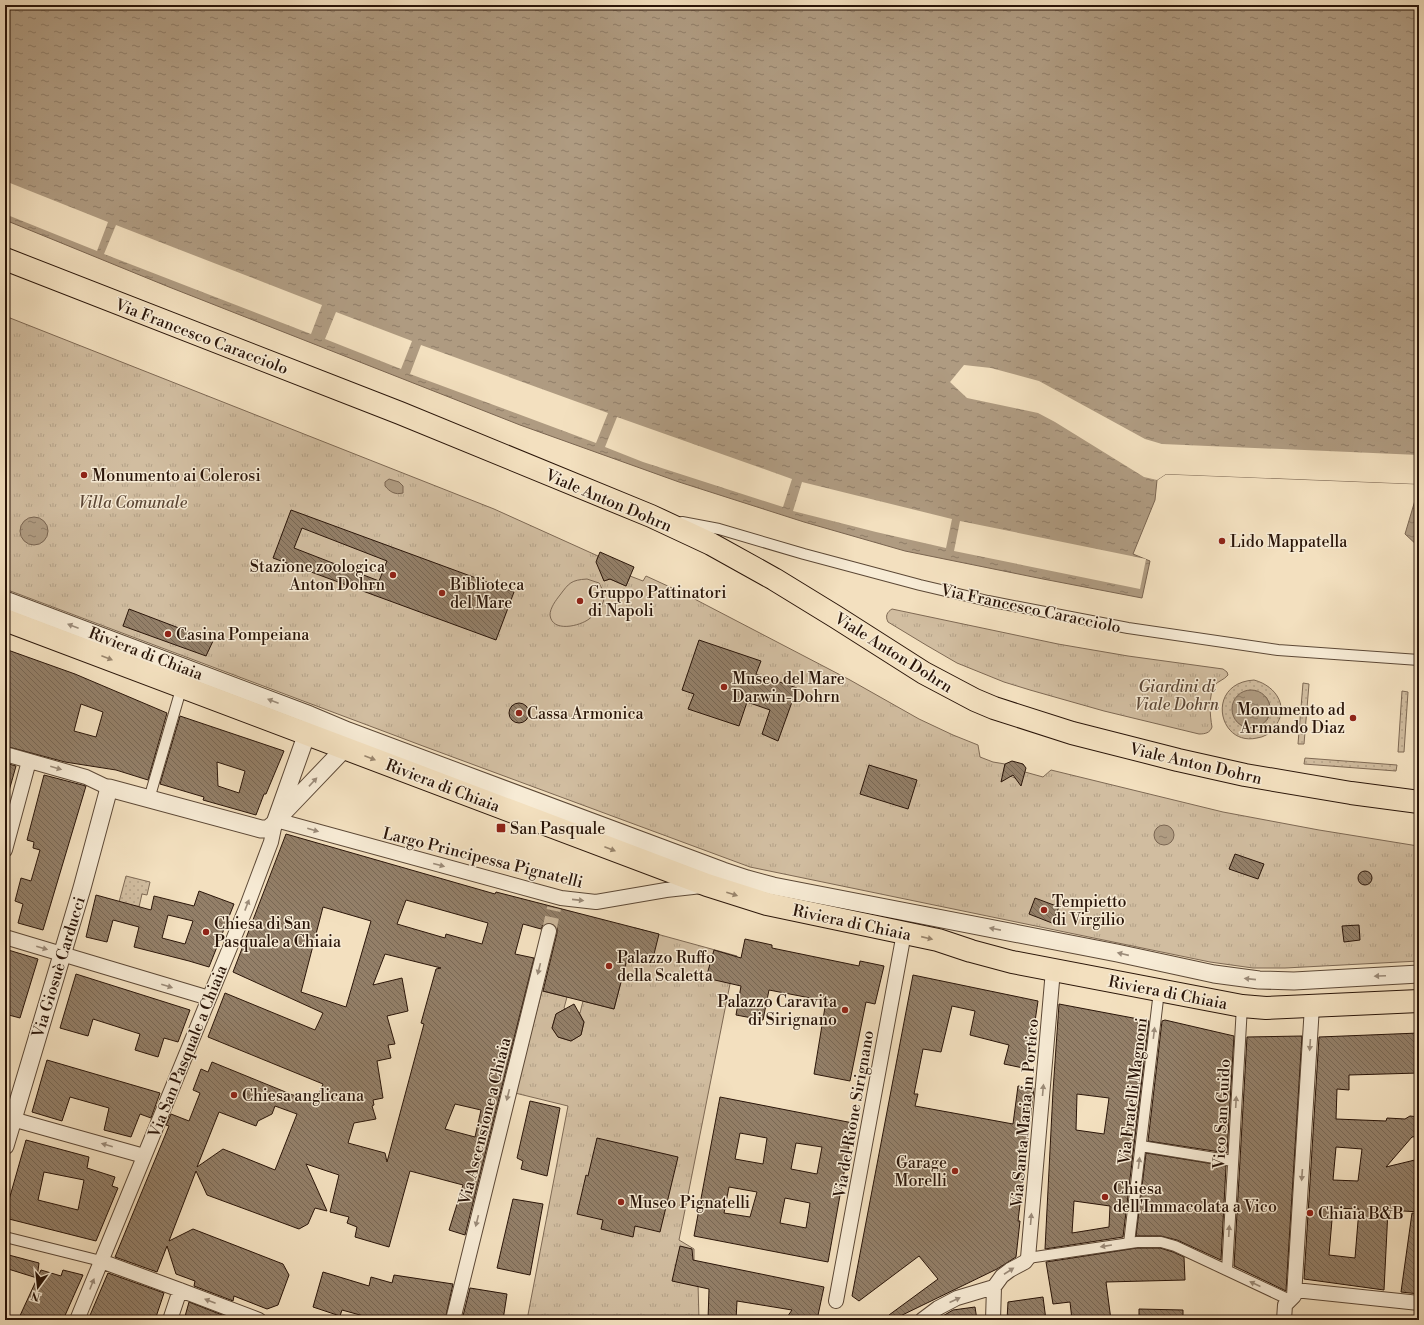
<svg xmlns="http://www.w3.org/2000/svg" width="1424" height="1325" font-family="'Libre Bodoni',serif">
	<style>
		.grass { fill: url(#grass-dots); stroke: #7e6954; fill-rule: evenodd }
		.park { fill: url(#park-tufts); stroke: #7e6954 }
		.pitch { fill: #d1bda0; stroke: #7e6954 }
		.water { fill: url(#water-ripples); stroke: #7a6551 }
		.pier { fill: #f3e0bf }
		.building { fill: url(#building-back-hatch); stroke: #2a1509; fill-rule: evenodd }
		.lines { fill: none; stroke-linecap: round; stroke-linejoin: round }
		.minor-tunnel { stroke: #cbb79b; stroke-width: 14; stroke-dasharray: 14 7; stroke-linecap: butt }
		.pedestrian-casing { stroke: #5c4836; stroke-width: 12 }
		.minor-casing { stroke: #5c4836; stroke-width: 16 }
		.tertiary-casing { stroke: #5c4836; stroke-width: 19 }
		.primary-casing { stroke: #2a1509; stroke-width: 24 }
		.pedestrian { stroke: #f7ebd5; stroke-width: 10 }
		.minor { stroke: #f7ebd5; stroke-width: 14 }
		.tertiary { stroke: #f7ebd5; stroke-width: 17 }
		.primary { stroke: #f3e0bf; stroke-width: 22 }
		.oneway { fill: #9b8b79 }
		.oneway2 { fill: #99856d }
		.poi-dot { fill: #8f2418; stroke: #f7ebd5; stroke-width: 1.5 }
		.labels { text-anchor: middle; stroke-width: 3; stroke-linejoin: round; paint-order: stroke }
		.street-label { font-size: 16px; fill: #2a1509; stroke: #f7ebd5 }
		.poi-label { font-size: 16px; fill: #2a1509; stroke: #f7ebd5; text-anchor: start }
		.park-label { font-size: 16px; font-style: italic; fill: #5c4736; stroke: #f7ebd5 }
	</style>
	<defs>
		<pattern id="grass-dots" width="8" height="8" patternUnits="userSpaceOnUse"><rect width="8" height="8" fill="#d1bda0"/><path d="M2 2h.1M6 6h.1" fill="none" stroke="#b4a288" stroke-width="1.8" stroke-linecap="round"/></pattern>
		<pattern id="park-tufts" width="24" height="20" patternUnits="userSpaceOnUse"><rect width="24" height="20" fill="#d1bda0"/><path d="M3 7l-1-3M5 7V3M7 7l1-3M15 17l-1-3M17 17v-4M19 17l1-3" fill="none" stroke="#b4a288"/></pattern>
		<pattern id="water-ripples" width="26" height="14" patternUnits="userSpaceOnUse"><rect width="26" height="14" fill="#af9b81"/><path d="M2 4q2-2 4 0t4 0M15 11q2-2 4 0t4 0" fill="none" stroke="#8f7d68"/></pattern>
		<pattern id="building-back-hatch" width="6" height="6" patternUnits="userSpaceOnUse"><rect width="6" height="6" fill="#937f68"/><path d="M-1 5l2 2M0 0l6 6M5-1l2 2" fill="none" stroke="#786754"/></pattern>
	</defs>
	<rect width="100%" height="100%" fill="#f3e0bf"/>
	<filter id="stains"><feTurbulence type="fractalNoise" baseFrequency=".005" numOctaves="4"/><feColorMatrix values="0 0 0 0 .2 0 0 0 0 .09 0 0 0 0 .02 0 0 0 .5 -.17"/></filter>
	<radialGradient id="worn" r=".72"><stop offset=".6" stop-color="#630" stop-opacity="0"/><stop offset="1" stop-color="#630" stop-opacity=".3"/></radialGradient>
	<path class="grass" d="M1254,680C1277,686 1291,709 1273,729C1269,734 1264,737 1257,738C1218,747 1205,683 1254,680ZM1238,696L1266,697C1271,705 1272,711 1267,720L1245,727C1232,721 1229,708 1238,696Z
		M1303,683L1309,684L1304,744H1298Z
		M1402,691L1408,692L1404,752H1398Z
		M1305,758L1397,765L1396,771L1304,764Z
		M126,876L150,882L147,895L142,894L139,907L119,902Z"/>
	<path class="park" d="M5,316L494,509L598,556L597,559L604,581L610,579L626,586L630,576L643,581L646,576L683,593L850,680L919,719L953,735L978,745L980,757L993,762L1005,764L1003,773L1015,778L1025,772L1043,777L1051,770L1223,812L1319,830L1418,846L1416,863L1419,864V961L1285,968H1253L1210,962L750,867L423,746L5,589Z
		M892,609L1058,644L1128,656L1223,669L1227,672L1228,675C1224,680 1218,681 1215,685C1208,694 1210,716 1212,727C1210,733 1205,734 1199,734L1104,711L1030,690L1004,682L957,663L926,645L888,622C885,616 887,612 892,609Z
		M635,928L737,956L730,984L679,1240L694,1249V1277L698,1283L699,1320H527L568,1106L515,1093L542,991L567,997L564,1008L565,1009L556,1014L552,1028L558,1037L571,1041L581,1035L584,1022L579,1012L580,1013L583,1001L614,1009Z"/>
	<path class="pitch" d="M587,579L599,583C601,587 605,593 604,597C604,603 601,606 598,610C595,613 592,617 589,619C580,626 552,633 550,615C550,608 556,600 560,595C569,583 571,580 587,579Z"/>
	<path class="water" d="M5,5H1419V484L1166,474L1157,480L1155,500L1133,554L1150,561L1142,598L1043,579L905,551L804,522L679,482L520,425L169,287L5,220Z
		M389,479L399,482L403,486V493C395,495 390,492 385,486V482Z
		M1419,487V547L1405,534Z
		M20 531a14 14 0 1 1 28 0a14 14 0 1 1-28 0Z
		M1232 709a19 19 0 1 1 38 0a19 19 0 1 1-38 0Z
		M1154 835a10 10 0 1 1 20 0a10 10 0 1 1-20 0Z"/>
	<path class="pier" d="M5,181L108,222L97,251L5,214Z
		M116,225L322,305L311,334L104,254Z
		M336,312L412,341L401,369L325,339Z
		M421,345L608,413L596,443L410,374Z
		M964,365L991,368L1039,381L1145,439L1162,444L1419,455V484L1166,474L1157,480L1144,477L1055,422L1038,413L967,398L950,382Z
		M617,417L792,479L783,507L643,462L605,447Z
		M802,482L952,519L946,548L876,532L793,511Z
		M960,521L1146,559L1140,589L954,551Z"/>
	<path class="building" d="M291,510L514,592L496,640L273,558ZM302,528L387,561L379,581L294,548Z
		M600,552L634,567L626,586L610,579L604,581L596,562Z
		M129,609L213,641L206,656L123,626Z
		M699,640L761,661L756,674L797,688L778,741L762,734L770,710L747,702L739,726L688,709L694,694L682,690Z
		M5,649L75,674L167,713L148,780L116,770L65,762L5,746ZM81,704L103,712L96,737L74,731Z
		M509 713a10 10 0 1 1 20 0a10 10 0 1 1-20 0Z
		M180,716L284,751L266,794H264L256,815L203,800L204,797L160,784ZM217,762L245,771L239,793L218,786Z
		M1012,761L1023,764L1026,768L1021,786L1013,775L1001,782L1005,764Z
		M5,763L16,766L9,791H5Z
		M869,765L917,780L908,809L860,794Z
		M44,775L86,786L43,930L18,923L23,904L15,901L21,878L31,881L40,850L33,848L34,842L27,840Z
		M286,834L495,894L496,892L659,934L652,962L628,955L614,1009L543,991L557,933V928L555,925L551,923L543,925L541,929L523,924L515,954L534,958L465,1235L449,1230L463,1185L410,1171L389,1247L355,1237L357,1227L347,1223L349,1217L330,1212L339,1175L306,1164L327,1211L315,1208L308,1224L299,1229L207,1195L196,1171L169,1241L193,1229L283,1264L289,1275L278,1305L267,1309L234,1296L233,1301L194,1286L195,1281L176,1274L167,1246L157,1272L115,1257L169,1126L166,1125L171,1114L189,1121L200,1093L193,1090L201,1069L208,1072L212,1062L315,1104L323,1084L208,1037L225,993L315,1030L323,1013L233,972ZM406,900L488,923L482,944L446,934L445,938L397,924ZM323,907L371,921L346,1007L301,992ZM385,954L441,968L436,969L421,1023L424,1024L387,1162L385,1153L348,1143L354,1123L376,1119L372,1106L374,1105L373,1100L383,1098L377,1061L391,1058L388,1045L395,1044L387,1016L408,1011L402,978L373,985ZM455,1104L481,1110L475,1137L445,1129ZM275,1106L297,1114L275,1170L223,1149L197,1167L219,1112L256,1126L258,1121L272,1114Z
		M1235,854L1264,864L1258,879L1229,869Z
		M1358 878a7 7 0 1 1 14 0a7 7 0 1 1-14 0Z
		M199,891L234,904L209,967L189,961L134,947L139,927L113,920L107,942L86,937L96,895L151,910L154,896L194,906ZM168,915L193,921L185,944L162,938Z
		M1035,898L1059,907L1052,923L1029,914Z
		M1359,925L1360,940L1344,942L1342,926Z
		M745,939L772,945V948L859,966L860,961L884,966L875,1004L866,1002L850,1081L814,1074L826,1001L769,990L763,1020L736,1015L741,986L706,978L714,950L741,958Z
		M5,949L38,959L20,1018L5,1014Z
		M76,974L190,1010L178,1042L164,1038L158,1057L135,1050L140,1034L93,1019L88,1036L60,1028Z
		M913,975L1038,1001L1028,1069L1004,1064L1009,1045L970,1035L975,1011L952,1006L941,1052L923,1049L914,1094H918L915,1106L1013,1124L1018,1086L1034,1088L1018,1221H1020L1016,1257L997,1269L892,1320L889,1315L938,1279L919,1256L859,1301L852,1296Z
		M574,1004L584,1022L581,1035L571,1041L558,1037L552,1028L556,1014Z
		M1059,1004L1149,1021L1123,1237L1045,1249L1053,1091ZM1077,1094L1109,1098L1104,1134L1076,1130ZM1074,1201L1110,1206L1109,1227L1072,1233Z
		M1165,1020L1234,1036L1227,1153L1148,1141L1162,1021Z
		M1419,1033V1073L1349,1075V1090L1337,1089L1336,1119L1386,1121L1387,1118L1405,1119L1410,1116L1419,1117V1136L1412,1137L1386,1167L1419,1159V1212L1388,1210L1384,1290L1304,1279L1319,1037ZM1336,1147L1362,1149L1358,1181L1333,1180ZM1333,1208L1359,1209L1355,1258L1329,1255Z
		M1302,1036L1286,1291L1234,1266L1247,1037Z
		M47,1060L160,1093L151,1118L140,1114L131,1137L104,1130L109,1108L70,1097L62,1121L32,1112Z
		M720,1097L853,1123L828,1262L694,1236ZM740,1133L767,1138L763,1164L735,1159ZM796,1143L822,1147L817,1174L791,1169ZM729,1187L757,1192L750,1217L724,1213ZM785,1198L810,1203L806,1228L780,1223Z
		M530,1101L560,1108L547,1176L521,1169L523,1161L517,1158Z
		M597,1138L678,1157L660,1232L635,1226L633,1237L601,1229L603,1220L577,1214L586,1175L588,1176Z
		M26,1140L89,1157L87,1168L115,1177L112,1186L118,1188L96,1241L5,1218V1214ZM44,1172L84,1180L78,1210L38,1200Z
		M1146,1153L1226,1166L1221,1260L1177,1240L1161,1236H1136Z
		M513,1199L543,1204L530,1275L497,1268Z
		M1412,1213L1419,1214V1294L1401,1292Z
		M680,1246L692,1249L693,1260L824,1287L817,1320H785L792,1310L737,1301L736,1320H708L709,1289L672,1281Z
		M1137,1248H1160L1173,1252L1184,1257L1185,1280L1106,1282L1111,1320H1072L1070,1302L1053,1304L1046,1262Z
		M5,1254L39,1263L37,1278L5,1268Z
		M41,1270L61,1276L63,1270L83,1275L63,1320H18Z
		M323,1272L369,1286L371,1277L392,1283L394,1275L453,1284L445,1320H378L342,1310L340,1316L313,1307Z
		M108,1273L164,1293L155,1320H88Z
		M470,1288L507,1294L503,1320H462Z
		M1043,1297L1046,1320H1007L1008,1302Z
		M189,1302L230,1318L229,1320H184Z
		M975,1307L977,1320H936L953,1310Z
		M1139,1309L1183,1310V1320H1139Z"/>
	<g class="lines">
		<path class="minor-tunnel" d="M549,931L554,908"/>
		<g class="pedestrian-casing">
			<path id="pedestrian" d="M682,522L719,529L804,554L920,585L988,601L1128,628L1278,650L1419,660
				M149,799L182,686
				M1141,1146L1233,1161
				M5,1237L101,1261
				M1129,1243L1159,991
				M1028,1258L1137,1242H1161L1175,1246L1290,1300
				M1227,1270L1242,1006"/>
		</g>
		<g class="minor-casing">
			<path id="minor" d="M5,754L86,777L109,788
				M276,820L561,898L596,902L666,890L702,886
				M5,850L29,761
				M5,937L209,998
				M5,1117L144,1156
				M101,1261L180,1290L259,1320
				M1295,1290L1419,1303
				M836,1301L904,933
				M77,1320L247,906L271,842L275,823
				M170,1320L180,1290
				M453,1320L549,931
				M922,1320L938,1308L957,1298L994,1287L1002,1276L1010,1270L1025,1262L1028,1258L1053,970
				M993,1320L994,1287
				M1284,1320L1285,1305L1294,1296L1312,1006"/>
		</g>
		<g class="tertiary-casing">
			<path id="tertiary" d="M5,600L310,715L348,731L723,871L747,879L773,886L1117,953L1214,974L1259,980L1294,981L1419,974
				M279,817L345,748
				M5,1146L82,888L109,788L261,829H268L275,823L311,722"/>
		</g>
		<g class="primary-casing">
			<path id="primary" d="M5,259L400,413L651,516L711,544L774,579L836,617L924,673L975,700L994,708L1072,733L1178,760L1245,775L1351,793L1419,802
				M5,620L707,885L767,904L938,940L971,951L1012,962L1242,1006L1266,1008L1419,1001"/>
		</g>
		<use href="#pedestrian" class="pedestrian"/>
		<use href="#minor" class="minor"/>
		<use href="#tertiary" class="tertiary"/>
		<use href="#primary" class="primary"/>
	</g>
	<defs><path id="oneway-solid" d="M-6-.8H1V-3.2L6.5 0L1 3.2V.8H-6Z"/></defs>
	<g class="oneway">
		<use href="#oneway-solid" transform="translate(73 626) rotate(-159)"/>
		<use href="#oneway-solid" transform="translate(273 701) rotate(-159)"/>
		<use href="#oneway-solid" transform="translate(56 768) rotate(16)"/>
		<use href="#oneway-solid" transform="translate(313 782) rotate(-47)"/>
		<use href="#oneway-solid" transform="translate(313 830) rotate(16)"/>
		<use href="#oneway-solid" transform="translate(439 865) rotate(15)"/>
		<use href="#oneway-solid" transform="translate(578 900) rotate(6)"/>
		<use href="#oneway-solid" transform="translate(247 905) rotate(-69)"/>
		<use href="#oneway-solid" transform="translate(995 929) rotate(-169)"/>
		<use href="#oneway-solid" transform="translate(42 948) rotate(16)"/>
		<use href="#oneway-solid" transform="translate(1123 954) rotate(-167)"/>
		<use href="#oneway-solid" transform="translate(539 969) rotate(104)"/>
		<use href="#oneway-solid" transform="translate(1380 976) rotate(177)"/>
		<use href="#oneway-solid" transform="translate(1250 979) rotate(-174)"/>
		<use href="#oneway-solid" transform="translate(167 986) rotate(17)"/>
		<use href="#oneway-solid" transform="translate(1154 1033) rotate(-83)"/>
		<use href="#oneway-solid" transform="translate(1310 1045) rotate(94)"/>
		<use href="#oneway-solid" transform="translate(1043 1090) rotate(-85)"/>
		<use href="#oneway-solid" transform="translate(508 1095) rotate(104)"/>
		<use href="#oneway-solid" transform="translate(1236 1102) rotate(-87)"/>
		<use href="#oneway-solid" transform="translate(107 1145) rotate(-164)"/>
		<use href="#oneway-solid" transform="translate(1139 1163) rotate(-83)"/>
		<use href="#oneway-solid" transform="translate(1302 1175) rotate(94)"/>
		<use href="#oneway-solid" transform="translate(1031 1219) rotate(-85)"/>
		<use href="#oneway-solid" transform="translate(477 1221) rotate(104)"/>
		<use href="#oneway-solid" transform="translate(1229 1231) rotate(-87)"/>
		<use href="#oneway-solid" transform="translate(1106 1246) rotate(171)"/>
		<use href="#oneway-solid" transform="translate(1009 1271) rotate(-33)"/>
		<use href="#oneway-solid" transform="translate(92 1284) rotate(-68)"/>
		<use href="#oneway-solid" transform="translate(1255 1284) rotate(-155)"/>
		<use href="#oneway-solid" transform="translate(955 1300) rotate(-24)"/>
		<use href="#oneway-solid" transform="translate(210 1301) rotate(-159)"/>
	</g>
	<g class="oneway2">
		<use href="#oneway-solid" transform="translate(107 658) rotate(21)"/>
		<use href="#oneway-solid" transform="translate(370 758) rotate(21)"/>
		<use href="#oneway-solid" transform="translate(610 849) rotate(21)"/>
		<use href="#oneway-solid" transform="translate(732 894) rotate(18)"/>
		<use href="#oneway-solid" transform="translate(927 938) rotate(13)"/>
	</g>
	<g class="poi-dot">
		<circle cx="84" cy="475" r="4"/>
		<circle cx="1222" cy="541" r="4"/>
		<circle cx="393" cy="575" r="4"/>
		<circle cx="442" cy="593" r="4"/>
		<circle cx="580" cy="601" r="4"/>
		<circle cx="168" cy="634" r="4"/>
		<circle cx="724" cy="687" r="4"/>
		<circle cx="519" cy="713" r="4"/>
		<circle cx="1353" cy="718" r="4"/>
		<rect x="496" y="823" width="10" height="10" rx="2"/>
		<circle cx="1044" cy="910" r="4"/>
		<circle cx="206" cy="932" r="4"/>
		<circle cx="609" cy="966" r="4"/>
		<circle cx="845" cy="1010" r="4"/>
		<circle cx="234" cy="1095" r="4"/>
		<circle cx="955" cy="1171" r="4"/>
		<circle cx="1105" cy="1197" r="4"/>
		<circle cx="621" cy="1202" r="4"/>
		<circle cx="1310" cy="1213" r="4"/>
	</g>
	<g class="labels">
		<g class="street-label">
			<text transform="translate(202 336) rotate(21)" y="6">Via Francesco Caracciolo</text>
			<text transform="translate(609 500) rotate(23)" y="6">Viale Anton Dohrn</text>
			<text transform="translate(1031 608) rotate(12)" y="6">Via Francesco Caracciolo</text>
			<text transform="translate(894 652) rotate(32)" y="6">Viale Anton Dohrn</text>
			<text transform="translate(146 653) rotate(21)" y="6">Riviera di Chiaia</text>
			<text transform="translate(1196 763) rotate(13)" y="6">Viale Anton Dohrn</text>
			<text transform="translate(443 785) rotate(21)" y="6">Riviera di Chiaia</text>
			<text transform="translate(483 857) rotate(14)" y="6">Largo Principessa Pignatelli</text>
			<text transform="translate(852 922) rotate(12)" y="6">Riviera di Chiaia</text>
			<text transform="translate(58 967) rotate(-73)" y="6">Via Giosuè Carducci</text>
			<text transform="translate(1168 992) rotate(11)" y="6">Riviera di Chiaia</text>
			<text transform="translate(187 1051) rotate(-68)" y="6">Via San Pasquale a Chiaia</text>
			<text transform="translate(1132 1091) rotate(-83)" y="6">Via Fratelli Magnoni</text>
			<text transform="translate(1024 1113) rotate(-85)" y="6">Via Santa Maria in Portico</text>
			<text transform="translate(853 1114) rotate(-80)" y="6">Via del Rione Sirignano</text>
			<text transform="translate(1221 1114) rotate(-87)" y="6">Vico San Guido</text>
			<text transform="translate(484 1121) rotate(-76)" y="6">Via Ascensione a Chiaia</text>
		</g>
		<g class="poi-label">
			<text x="92" y="481">Monumento ai Colerosi</text>
			<text x="1230" y="547">Lido Mappatella</text>
			<text x="385" y="572" text-anchor="end">Stazione zoologica<tspan x="385" dy="18">Anton Dohrn</tspan></text>
			<text x="450" y="590">Biblioteca<tspan x="450" dy="18">del Mare</tspan></text>
			<text x="588" y="598">Gruppo Pattinatori<tspan x="588" dy="18">di Napoli</tspan></text>
			<text x="176" y="640">Casina Pompeiana</text>
			<text x="732" y="684">Museo del Mare<tspan x="732" dy="18">Darwin-Dohrn</tspan></text>
			<text x="1345" y="715" text-anchor="end">Monumento ad<tspan x="1345" dy="18">Armando Diaz</tspan></text>
			<text x="527" y="719">Cassa Armonica</text>
			<text x="510" y="834">San Pasquale</text>
			<text x="1052" y="907">Tempietto<tspan x="1052" dy="18">di Virgilio</tspan></text>
			<text x="214" y="929">Chiesa di San<tspan x="214" dy="18">Pasquale a Chiaia</tspan></text>
			<text x="617" y="963">Palazzo Ruffo<tspan x="617" dy="18">della Scaletta</tspan></text>
			<text x="837" y="1007" text-anchor="end">Palazzo Caravita<tspan x="837" dy="18">di Sirignano</tspan></text>
			<text x="242" y="1101">Chiesa anglicana</text>
			<text x="947" y="1168" text-anchor="end">Garage<tspan x="947" dy="18">Morelli</tspan></text>
			<text x="1113" y="1194">Chiesa<tspan x="1113" dy="18">dell'Immacolata a Vico</tspan></text>
			<text x="629" y="1208">Museo Pignatelli</text>
			<text x="1318" y="1219">Chiaia B&amp;B</text>
		</g>
		<g class="park-label">
			<text x="133" y="508">Villa Comunale</text>
			<text x="1177" y="692">Giardini di<tspan x="1177" dy="18">Viale Dohrn</tspan></text>
		</g>
	</g>
	<rect width="1424" height="1325" fill="none" stroke="#f3e0bf" stroke-width="20"/>
	<rect x="6" y="6" width="1412" height="1313" fill="none" stroke="#2a1509" stroke-width="2"/>
	<rect x="10" y="10" width="1404" height="1305" fill="none" stroke="#2a1509"/>
	<g transform="translate(38 1287) rotate(195)" stroke="#f7ebd5" stroke-width="3" paint-order="stroke">
	<path d="M0-3L7 15L0 10L-7 15Z" fill="#2a1509"/>
	<text y="-6" font-size="11" font-weight="bold" text-anchor="middle" fill="#2a1509">N</text>
	</g>
	<rect width="100%" height="100%" filter="url(#stains)"/>
	<rect width="100%" height="100%" fill="url(#worn)"/>
</svg>
